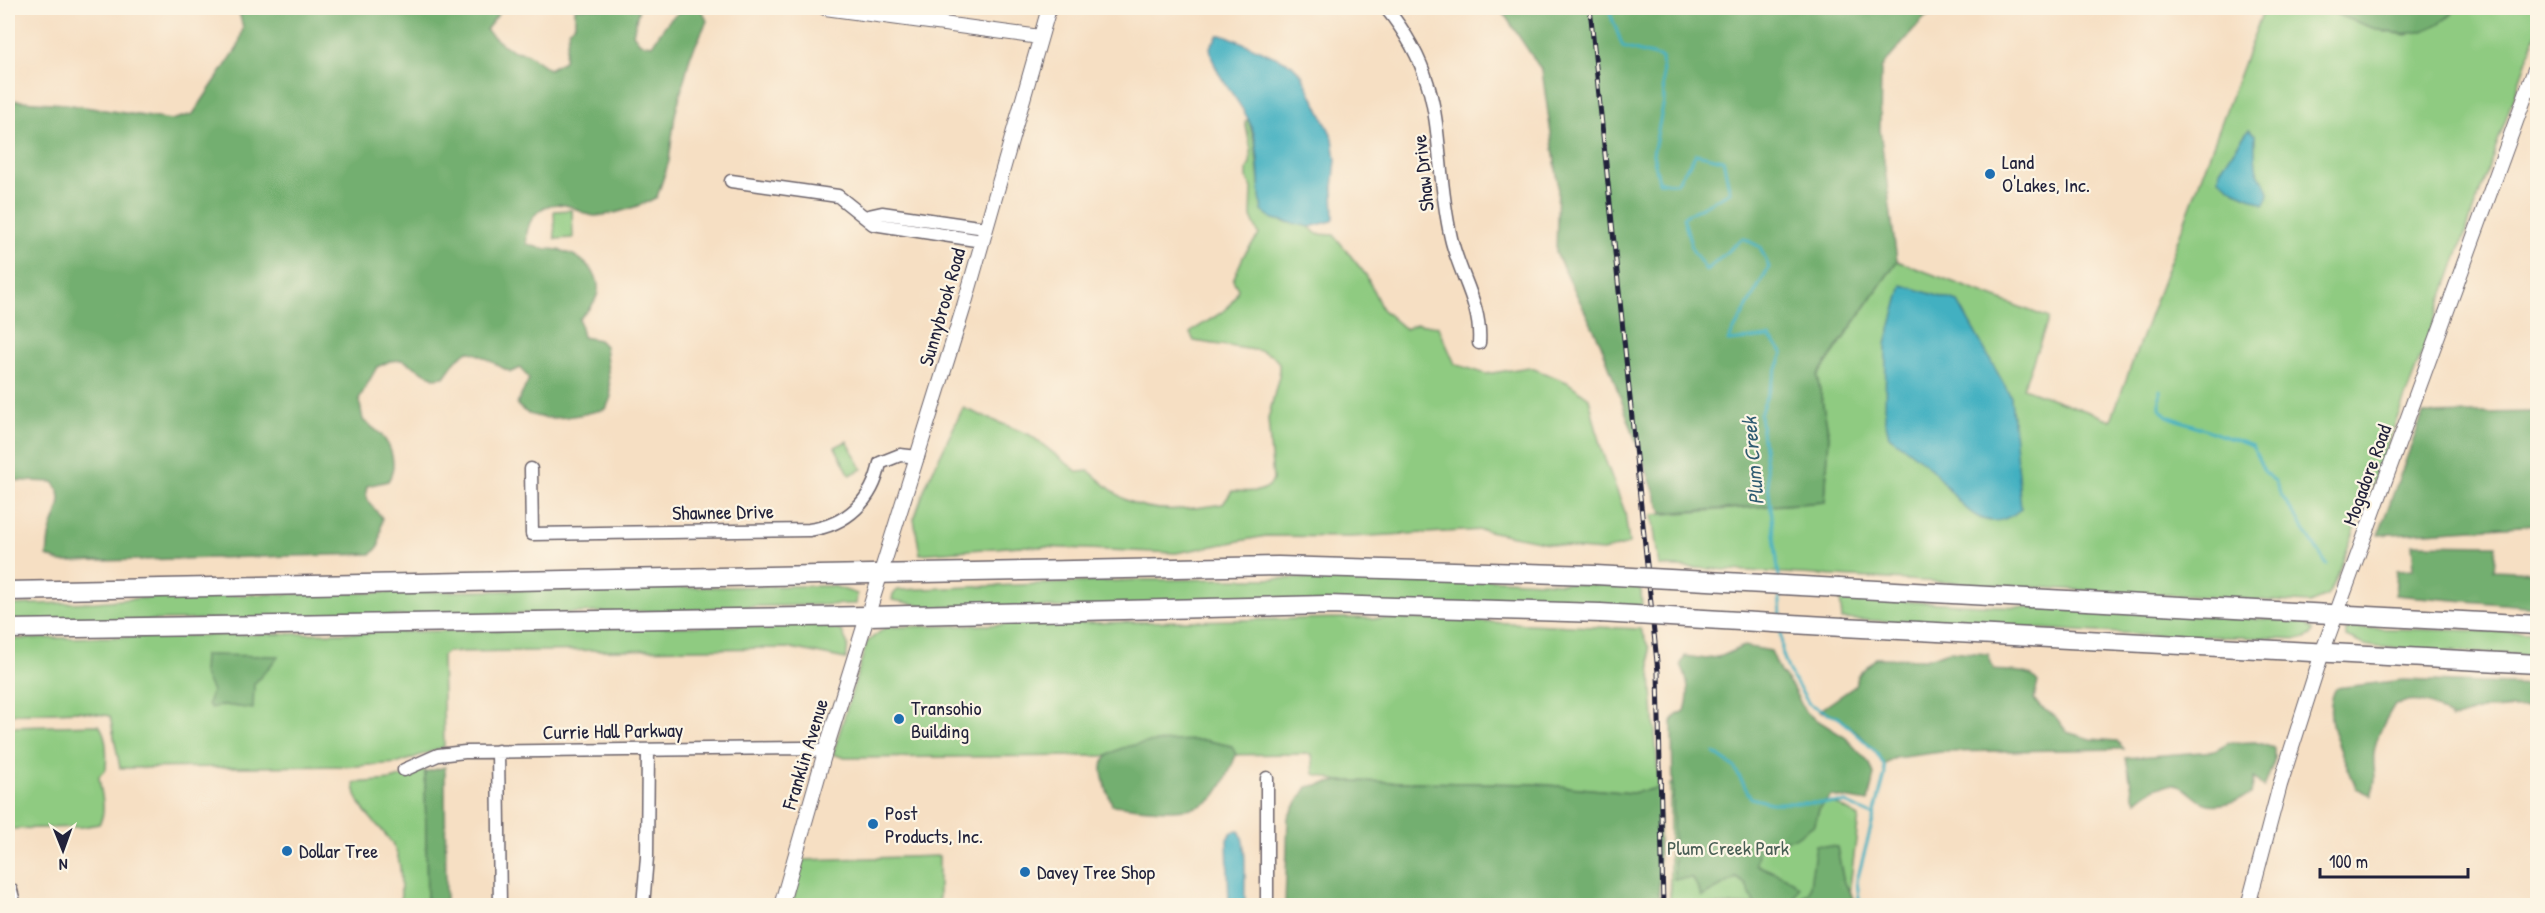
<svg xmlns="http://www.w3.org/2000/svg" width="2545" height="913" font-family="'Patrick Hand',sans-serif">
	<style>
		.green { fill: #8fcb81; stroke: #58765e; stroke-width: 1.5 }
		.forest { fill: #73af6f; stroke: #4a6855; stroke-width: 1.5 }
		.water { fill: #43b0c1; stroke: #32697e; stroke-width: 1.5 }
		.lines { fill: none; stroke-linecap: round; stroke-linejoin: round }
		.stream { stroke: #43b0c1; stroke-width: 3 }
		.minor-casing { stroke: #6c646b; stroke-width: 15 }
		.tertiary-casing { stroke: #6c646b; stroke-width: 16 }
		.primary-casing { stroke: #6c646b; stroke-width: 21 }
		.minor { stroke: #fff; stroke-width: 12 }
		.tertiary { stroke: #fff; stroke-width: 14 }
		.primary { stroke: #fff; stroke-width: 18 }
		.rail-casing { stroke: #22223b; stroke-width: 5 }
		.rail { stroke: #fcf5e5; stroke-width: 3; stroke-dasharray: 9; stroke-linecap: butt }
		.primary-bridge-casing { stroke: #6c646b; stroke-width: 21; stroke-linecap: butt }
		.primary-bridge { stroke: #fff; stroke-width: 18 }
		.poi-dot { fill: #1f6fb2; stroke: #fcf5e5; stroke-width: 2 }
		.labels { text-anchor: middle; stroke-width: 4.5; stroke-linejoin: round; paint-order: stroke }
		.poi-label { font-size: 20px; fill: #22223b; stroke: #fcf5e5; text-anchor: start }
		.street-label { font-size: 20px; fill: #22223b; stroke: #fcf5e5 }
		.park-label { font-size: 20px; fill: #485d54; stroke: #fcf5e5 }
		.water-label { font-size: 21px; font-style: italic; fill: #2f5b71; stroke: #fcf5e5 }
	</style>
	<rect width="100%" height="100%" fill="#fcf5e5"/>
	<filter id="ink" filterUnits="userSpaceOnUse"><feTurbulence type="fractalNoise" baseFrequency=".0167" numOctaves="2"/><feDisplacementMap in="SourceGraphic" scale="12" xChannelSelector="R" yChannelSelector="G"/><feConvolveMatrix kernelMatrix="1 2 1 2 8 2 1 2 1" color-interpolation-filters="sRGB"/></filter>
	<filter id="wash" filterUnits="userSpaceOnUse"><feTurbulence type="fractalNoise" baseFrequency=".008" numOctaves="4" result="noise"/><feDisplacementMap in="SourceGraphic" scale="24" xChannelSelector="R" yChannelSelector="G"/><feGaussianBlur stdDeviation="1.35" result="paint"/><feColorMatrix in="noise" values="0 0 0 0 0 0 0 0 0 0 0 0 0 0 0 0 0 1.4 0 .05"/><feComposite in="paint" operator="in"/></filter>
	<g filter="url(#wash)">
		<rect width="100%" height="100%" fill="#f6dfc3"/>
		<path class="green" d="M2264,8H2320L2386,32L2407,35L2458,8H2537V31L2436,316L2334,584L2327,596L2309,603L1659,566L1652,515L1825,502L1829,435L1817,377L1897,261L2049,318L2023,388L2111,420Z
			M1248,119L1255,143L1262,211L1284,222L1306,224L1317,234L1334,235L1366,275L1382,309L1405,329L1416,324L1438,326L1455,364L1486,374L1529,367L1567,382L1589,398L1601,449L1625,512L1629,544L1603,551L1578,549L1483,530L1350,537L1266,536L1176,553L1020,546L920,554L914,519L926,485L963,408L1030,435L1078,472L1089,471C1100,480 1113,493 1126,500C1155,515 1192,509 1223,504L1232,491C1246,491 1267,495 1273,480L1268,419L1279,376V363L1273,356L1261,351L1194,341L1190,333C1208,318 1231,314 1238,289L1233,280L1244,255L1259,235L1251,217L1252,188L1247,178V169L1250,163L1251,150L1245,122Z
			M572,210L573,238L555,239L554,211Z
			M847,441L862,469L850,475L835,447Z
			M1442,577L1641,587L1642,609L929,607L892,600L893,594L898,590L1136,580Z
			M788,586H833L857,594L856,604L733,607L675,611L8,623V605L95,602L166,596Z
			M1840,598L2287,620L2304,623L2313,631L2311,636L2305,639L2158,635L1842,619Z
			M1344,618L1421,619L1640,629L1649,648L1659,788L1632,793L1537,784L1339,781L1314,774L1312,754L845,758L833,754L867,642L886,627Z
			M820,624L842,631L848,645L846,659L791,648L447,652L442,656L444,747L399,763L356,766L120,768L110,716L78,711L8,714V639Z
			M2352,628L2537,632V656L2376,647L2364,645L2346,637V630Z
			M99,725C107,735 107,756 106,769L99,776C100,791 108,810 99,824L82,827L8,829V727Z
			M423,770L425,772L427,905H401C400,887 403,866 395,849C383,823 356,815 354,783L391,780Z
			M1670,784L1836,804L1859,817L1849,894L1854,905H1670Z
			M939,856V905H792L802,860Z"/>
		<path class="forest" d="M238,8H503L486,30L502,44L514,51L526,53L549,69L564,61L569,30L575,24V8H639L633,34L640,43L652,45C665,25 674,7 701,8L707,21L690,57L675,115L669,161L657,197C641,206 614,215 595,216C584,216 576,207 565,205C540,200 524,222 527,244C541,250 546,248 559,250C578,254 601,271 598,292C596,303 586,312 579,319L583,337L599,340L605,346L611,397L606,409C582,415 534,428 517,404L529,379L521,368L511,372C496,366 485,355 468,351L456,360L444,377L434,378L403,360L390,361L377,367L359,399L363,420C369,426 378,430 382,436C393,448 397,468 388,481L367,486C363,501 374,507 382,518L379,546L372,554L61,562L47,556C48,549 48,540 50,532C55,514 68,498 53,482L8,480V100L65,104L171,120L193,114L238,47L243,28Z
			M1500,8H1967L1925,17L1881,68L1880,130L1897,261L1817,376L1829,435L1825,502L1662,513L1601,344L1556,253L1558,183L1542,71Z
			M2320,8H2458C2412,55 2372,26 2320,8Z
			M2537,412V525L2378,535L2423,414Z
			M2412,544L2496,545L2494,570L2537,572V607L2395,595L2397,570L2414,569Z
			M1744,646L1771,651L1780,672L1792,687L1806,713L1846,738L1870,764L1874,775L1868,802L1831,796L1819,809L1815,824L1795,838L1770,841L1759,847L1756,864C1771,873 1787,874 1799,887L1791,905H1755L1746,885L1736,878L1702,897L1693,878L1674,879L1672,722L1677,715L1685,711C1691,693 1688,681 1681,664L1685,656L1706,659L1722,656Z
			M1949,651L1988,654L1994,670C2008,672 2028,668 2038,682L2034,699L2040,707L2055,716L2067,732L2090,739L2117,741L2124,749L1941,752L1895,758L1884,765C1870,743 1846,716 1819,711L1855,686L1857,676L1876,658L1925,659Z
			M204,655L279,656L254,684L253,709L224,705L211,708L208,704L212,691L203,673Z
			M2403,680L2537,685V707L2484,709L2451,720C2436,702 2417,698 2395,704C2386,719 2376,736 2374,753C2372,772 2379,774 2371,795L2356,788C2346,758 2319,719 2336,688Z
			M1204,740L1232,746L1236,755C1231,768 1224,785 1215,796C1196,819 1138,807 1112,805C1109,794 1101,779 1102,768C1102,738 1183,741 1204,740Z
			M2255,742L2274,748V761L2264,788L2254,778L2251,795C2238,800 2219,808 2205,803C2196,800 2192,793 2185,789C2168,779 2150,789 2137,801L2133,795L2126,758L2215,751L2229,743Z
			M445,767L446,905H427L425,772Z
			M1339,781L1537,784L1632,793L1659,788V905H1285L1288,817L1307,787Z
			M1816,845L1837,847L1844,883L1858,905H1801V898L1809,892Z"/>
		<path class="water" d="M1218,35H1225L1291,64L1302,75L1333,138L1336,160L1333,188L1334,218L1332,221L1310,227L1273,219L1262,211C1257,184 1261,154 1252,128C1242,99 1213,78 1210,47Z
			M2249,129L2255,135C2255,146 2254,159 2257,170C2260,182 2277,189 2264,204L2234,190L2219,179L2220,170Z
			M1902,285L1958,302L2011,397L2021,509C1979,544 1956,494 1930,468C1918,456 1902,446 1889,436L1885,419L1886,344Z
			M1239,831C1248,842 1244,886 1245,904L1229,905L1227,839L1232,832Z"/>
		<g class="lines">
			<path class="stream" d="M1608,8L1623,47L1662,58L1664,101L1653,154L1659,182L1677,183L1696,154L1723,160L1730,192L1683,217L1693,251L1706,270L1743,238L1760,247L1769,267L1728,341L1769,337L1783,353L1760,414L1779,578
				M2160,390V408L2167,416L2252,446L2265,473L2275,481L2280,493L2327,565
				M1779,590L1781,617
				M1781,629L1782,652L1789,672L1809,704L1841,719L1876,752L1884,765L1885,774L1857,881L1860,906
				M1714,753L1734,767L1751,798L1771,803H1845L1872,815"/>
		</g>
	</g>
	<g filter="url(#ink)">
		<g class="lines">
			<g class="minor-casing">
				<path id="minor" d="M1386,8C1452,89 1430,146 1451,238C1459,274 1482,305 1479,343
					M731,181L838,196L873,224L982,241
					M864,217L882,213L985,228
					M531,469L532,534L809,530C847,525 873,500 880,463L900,455L918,457
					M498,751L500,906
					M404,770L438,755L465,752L802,748L825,752
					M1267,778V906
					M643,906L647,857L648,750"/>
			</g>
			<g class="tertiary-casing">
				<path id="tertiary" d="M825,8L1040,37
					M781,906L825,752L964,306L1049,8
					M2248,906L2280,785L2322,653L2538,61"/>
			</g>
			<g class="primary-casing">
				<path id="primary" d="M1839,588L2538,625
					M8,591L1278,566L1595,575
					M1843,627L2538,664
					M8,629L869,616L1327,605L1600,613
					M8,891L12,906"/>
			</g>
			<use href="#minor" class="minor"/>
			<use href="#tertiary" class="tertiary"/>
			<use href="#primary" class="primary"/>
			<g class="rail-casing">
				<path id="rail" d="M1590,8L1658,672L1663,906"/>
			</g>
			<use href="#rail" class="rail"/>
			<g class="primary-bridge-casing">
				<path id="primary-bridge" d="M1595,575L1839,588
					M1600,613L1843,627"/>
			</g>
			<use href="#primary-bridge" class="primary-bridge"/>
		</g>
	</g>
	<g class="poi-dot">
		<circle cx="1990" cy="174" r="6"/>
		<circle cx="899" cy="719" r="6"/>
		<circle cx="873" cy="824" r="6"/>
		<circle cx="287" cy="851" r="6"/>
		<circle cx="1025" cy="872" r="6"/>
	</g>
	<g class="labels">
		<g class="poi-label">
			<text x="2002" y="169">Land<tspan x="2002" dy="23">O'Lakes, Inc.</tspan></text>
			<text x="911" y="715">Transohio<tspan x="911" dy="23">Building</tspan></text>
			<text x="885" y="820">Post<tspan x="885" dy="23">Products, Inc.</tspan></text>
			<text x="299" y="858">Dollar Tree</text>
			<text x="1037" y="879">Davey Tree Shop</text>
		</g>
		<g class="street-label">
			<text transform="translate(1423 173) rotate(-96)" y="7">Shaw Drive</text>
			<text transform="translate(942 307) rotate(-74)" y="7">Sunnybrook Road</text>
			<text transform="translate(2367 475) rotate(-70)" y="7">Mogadore Road</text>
			<text transform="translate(723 512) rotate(-1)" y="7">Shawnee Drive</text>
			<text transform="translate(613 731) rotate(-1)" y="7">Currie Hall Parkway</text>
			<text transform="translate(805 754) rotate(-73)" y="7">Franklin Avenue</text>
		</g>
		<g class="park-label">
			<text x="1728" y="855">Plum Creek Park</text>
		</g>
		<g class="water-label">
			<text transform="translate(1753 461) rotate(-95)" y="7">Plum Creek</text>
		</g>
	</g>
	<rect width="2545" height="913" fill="none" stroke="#fcf5e5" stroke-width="30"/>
	<g transform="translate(63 850) rotate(179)" stroke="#fcf5e5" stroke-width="4.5" paint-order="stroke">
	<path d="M0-4.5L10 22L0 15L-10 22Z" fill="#22223b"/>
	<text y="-9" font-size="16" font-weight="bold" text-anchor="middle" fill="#22223b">N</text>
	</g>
	<path d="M2320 868v9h148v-9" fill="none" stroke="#22223b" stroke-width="3"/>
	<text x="2329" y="868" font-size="18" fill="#22223b" stroke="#fcf5e5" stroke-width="4.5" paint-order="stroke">100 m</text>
</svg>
